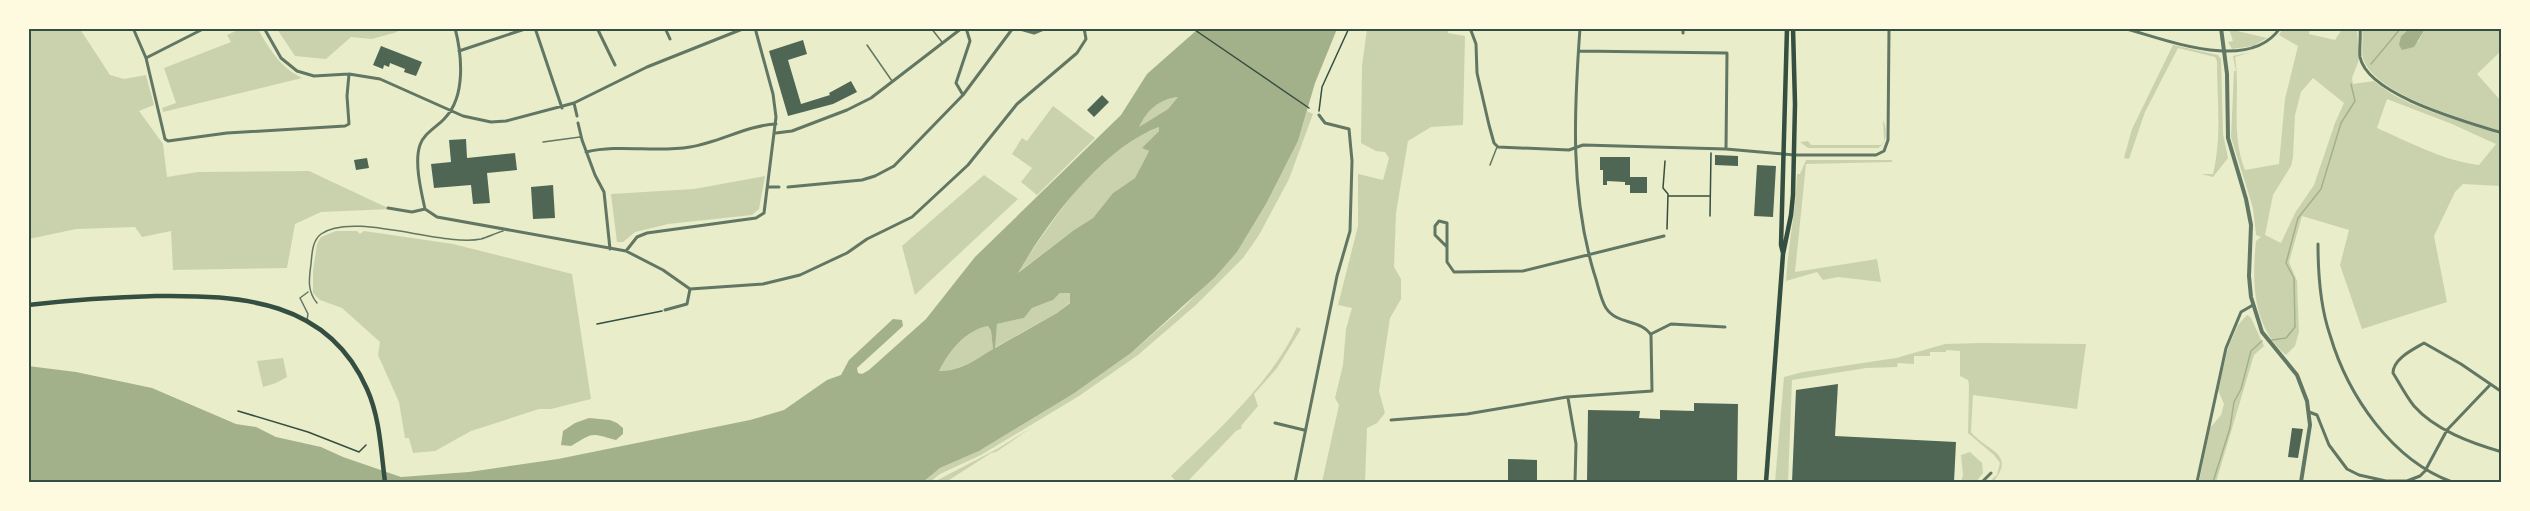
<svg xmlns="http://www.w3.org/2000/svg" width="2530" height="511" font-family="'Playfair Display',serif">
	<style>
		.green { fill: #cad2ad; fill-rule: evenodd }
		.water { fill: #a3b18a; fill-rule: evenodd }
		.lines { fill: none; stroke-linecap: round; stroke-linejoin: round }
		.stream { stroke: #a3b18a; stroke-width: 1.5 }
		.building { fill: #4f6655 }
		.path { stroke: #344e41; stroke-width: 1.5 }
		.service { stroke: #617663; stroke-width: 1.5 }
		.minor { stroke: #617663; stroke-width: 3 }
		.tertiary { stroke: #617663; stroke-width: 4 }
		.primary { stroke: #344e41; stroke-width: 4.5 }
		.neatline { fill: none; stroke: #344e41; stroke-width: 2 }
	</style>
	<rect width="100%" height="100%" fill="#e9edc9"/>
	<path class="green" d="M29,29H80L110,75L124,79L146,75L154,105L139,111L163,144L167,177L198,172L309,171L390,209L321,212L295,224L287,268L173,270L171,231L142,237L135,227L76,229L29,239Z
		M240,29H258C270,50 280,67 302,78L163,112L162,108L176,103L164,68L231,42L227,35Z
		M396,29L397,32L372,39L351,37L326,59L295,56L277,29Z
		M1367,29H1448V33L1465,36L1463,125L1431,127L1408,141L1396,213L1394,267L1401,279V299L1390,318L1379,391L1385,413L1377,423L1367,428L1365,482H1360L1361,479L1359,482H1322L1339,405L1335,398L1343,365L1346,329L1352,308L1338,305L1358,226V174L1383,180L1389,158L1385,152L1376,151L1361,143L1362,66Z
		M2229,29L2267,38L2253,46L2232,49L2228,42L2233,41Z
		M2283,29H2310L2309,34L2335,40L2342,29H2357L2359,60L2352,78L2353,84L2374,81C2409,111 2459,118 2501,135V186L2463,184L2455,192L2434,236L2447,302L2362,329L2340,265L2349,230L2302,216L2289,262L2297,281L2299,332L2295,346L2286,355C2252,326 2252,282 2256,241L2261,237L2256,235L2253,208L2231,137L2234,71H2236L2233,56L2251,52L2235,57C2241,95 2230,132 2245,170L2279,164L2285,99L2298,46L2279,35ZM2313,78L2344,103L2335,123L2314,185L2295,213L2281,243L2265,235L2273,195L2291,166L2293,157L2295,115L2301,92ZM2387,99L2452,124L2496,144L2479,165C2444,161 2409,142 2377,128Z
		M2362,29H2409L2401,36L2418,42L2425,29H2501V51L2477,74L2501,101V131C2465,119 2380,97 2364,61C2360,51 2364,39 2362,29Z
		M2173,45L2218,55L2221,59L2223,134L2228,158L2213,177L2201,174H2213C2222,137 2217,99 2217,61L2215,57L2178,48L2145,112L2129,159L2124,158L2132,129Z
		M1178,97L1168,109L1138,128C1148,109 1156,100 1178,97Z
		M1053,106L1095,138L1037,195L1021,182L1032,168L1012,154L1022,138L1027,141Z
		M1307,111L1313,114L1289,179L1259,235L1243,258L1197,304L1138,355L1079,396L981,455L940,474L930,482H923L940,468L979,451L1073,394L1131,353L1185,306L1237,252L1266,204L1298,141Z
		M1883,120C1887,127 1888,143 1878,148H1808L1800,142L1808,141L1811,145H1881L1884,141Z
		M1159,127V131L1143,148L1149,151L1135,178L1113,193L1093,218L1074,230L1016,274C1045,233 1086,166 1130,141C1139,135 1149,132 1159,127Z
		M1806,160H1892V162L1806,164L1795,272L1877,259L1881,282L1838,277L1823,280L1817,272L1786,281C1788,245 1796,211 1797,174H1800Z
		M984,175L1018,199L915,295L902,246Z
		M765,176L759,209L752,215L668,224L635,232L623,242H617L611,194L694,189Z
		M336,231H357L360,234L364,231L453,244L572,274L591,399L551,409H539L471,431L435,451L413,453L409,438H405L399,402L378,355L380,342L342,308L320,300L313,293V271L317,244L321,237Z
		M1060,293H1070V302L1057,313L994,348L997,324L1024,318L1032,308L1053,300Z
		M2247,315L2251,318L2264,346L2254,355L2216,482H2199L2210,428L2221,415L2224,404L2218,390L2228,348L2238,325Z
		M988,326L991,331L993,349C975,360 960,371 938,371C950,351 965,331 988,326Z
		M1297,327L1301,329L1277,368L1254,394L1258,406L1241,426L1242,428L1236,431L1187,482H1177L1171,476C1214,434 1272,382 1297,327Z
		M1982,343L2086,344L2077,409L1973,395L1971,432C1986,451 2017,453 1993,482H1989L1997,475L2000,463L1994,455L1968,433L1969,385L1968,380L1960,376V351L1946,350V352H1930V356H1914V364L1898,363L1897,367L1866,368L1792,380L1788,482H1775L1784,377L1803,372L1896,358L1945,344Z
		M283,358L287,377L276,383L263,387L257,361Z
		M1034,426L996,452L991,453L946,482H934L997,449Z
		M1970,452L1982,463L1983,473L1976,482H1961L1963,475L1961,455Z"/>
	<path class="water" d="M1198,29H1337L1315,83L1298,141L1266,204L1237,252L1215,277L1131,353L1073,394L979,451L940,468L923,482H29L28,366L76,372L152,388L236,424L256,427L276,437L321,447L343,457L401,477L469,472L558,459L750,420L784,410L827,380L841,375L849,360L893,319L902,320L903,326L857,368L858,373L862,374L869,370L926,319L975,257L1121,115L1147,74ZM1178,97L1168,109L1139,127C1147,110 1159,99 1178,97ZM1159,127V131L1142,148L1149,151L1135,178L1113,193L1093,218L1074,230L1018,273C1048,221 1102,148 1159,127ZM1060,293H1070V303L1057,313L995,348L997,324L1024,318L1032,308L1053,300ZM988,326L991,331L993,349C975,360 961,371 939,371C949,351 966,330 988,326Z
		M2409,29H2425L2414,47L2402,50L2399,45L2401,36Z
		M589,418L610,420L617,423L623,428V434L616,440C589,433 595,432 571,446L561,445L563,431L575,423Z"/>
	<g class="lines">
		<path class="stream" d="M2371,64L2401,28
			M2272,340L2286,338L2295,327L2294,278L2286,263L2298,218L2321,189L2341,123L2355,101L2351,84
			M2213,482L2230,428L2234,402L2241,389L2251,351L2262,341"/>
	</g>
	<path class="building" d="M803,40L807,54L788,60L801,104L830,95L829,93L851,81L857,92L833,104L788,116L769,51Z
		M381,46L422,62L416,76L404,72L405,69L390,63L389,67L384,65L383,69L373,65Z
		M1102,95L1109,102L1094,117L1087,110Z
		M466,139L467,158L515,153L517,170L487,173L490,203L473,204L471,185L434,188L431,164L451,162L449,140Z
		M1715,155L1738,156V166L1715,165Z
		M1600,157H1630V177H1647V193H1630V185H1625V182L1607,181V185H1603V170H1600Z
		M367,158L369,168L356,170L354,160Z
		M1757,165L1776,166L1773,217L1754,216Z
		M553,185L555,218L533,219L531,187Z
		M1838,384L1835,436L1956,442L1954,482H1792L1796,390Z
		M1694,403L1738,404L1737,482H1587L1588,410L1640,411L1639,418L1660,419V410L1694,411Z
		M2292,428L2303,429L2298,458L2288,457Z
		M1508,459L1537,460V482H1508Z"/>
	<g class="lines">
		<path class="path" d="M1192,28L1309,108
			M1319,111L1322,87L1349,28
			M1665,161L1663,188L1668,194L1667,229
			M1669,196H1709
			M1710,216L1711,153
			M597,324L662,311
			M238,411L308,432L359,452L366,445"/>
		<path class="service" d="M931,28L942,42
			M867,45L892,81
			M543,142L580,137
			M1490,165L1497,147
			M317,303C307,291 309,279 311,264C312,254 312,241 321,234C353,211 442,247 481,239C488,237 496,233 503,231
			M307,320L308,314L300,298L308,292"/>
		<path class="minor" d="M133,28L146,58L165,139L168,141L227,133L345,126L349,124L347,96L349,74
			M264,28L281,58L297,71L314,76L349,74L380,79L463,116L491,122L506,121L574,103L647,67L745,28
			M535,28L562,108
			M597,28L615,65
			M665,28L670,39
			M1016,28L1034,33L1046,28
			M1470,28L1476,44L1477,73L1489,125L1494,143L1498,147L1569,150L1583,145L1726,149L1794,155H1876L1884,151L1888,140L1889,28
			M2123,28C2165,39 2249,74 2280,28
			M2360,28C2361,38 2359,48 2360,57C2368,96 2468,122 2502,133
			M1683,33V28
			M459,51L528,28
			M1579,51L1727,53L1726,149
			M146,58L205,28
			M963,95L956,83L970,41L966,28
			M574,103L577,116
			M578,123L582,140L595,175L604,192L610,249
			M776,133L792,131L847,110L871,98L962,28
			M586,152C620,144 656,153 690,147C718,143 748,125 776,124
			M768,187H779
			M788,187L862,180L875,176L894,166L963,95L1013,28
			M388,208L412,212L425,209
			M425,209L437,217L626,251L663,270L690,289
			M425,209C421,191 414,162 420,145C424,133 437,127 445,118C466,96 462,55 455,28
			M2318,244C2318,272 2321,309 2330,335C2348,396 2392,460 2452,482
			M1446,246L1435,235V226L1439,221L1447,223V262L1454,272L1523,271L1664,236
			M626,251L637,237L647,233L756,218L764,213L776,117L773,94L755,28
			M690,289L763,284L800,275L847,253L867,239L912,217L968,165L1017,104L1077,53L1086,39L1084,28
			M665,310L687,304L690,289
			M1651,334L1671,324L1725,327
			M2502,392L2461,364L2424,343C2412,350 2393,359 2393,373C2400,384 2406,396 2414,406C2435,430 2471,443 2502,452
			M1568,398L1576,444L1575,482
			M2309,412L2317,415L2329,445L2347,469L2359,475L2386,481H2407L2420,476L2425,471L2447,430L2489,386
			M1391,420L1467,414L1567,397L1652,391L1651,335C1641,319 1617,325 1606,308C1600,298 1598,284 1594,273C1570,193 1574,111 1580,28
			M1275,423L1304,430
			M1295,482L1337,276L1350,231L1352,161L1349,129L1325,123L1319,115
			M1982,482L1991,473
			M2197,482L2226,348L2241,312L2253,305"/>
		<path class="tertiary" d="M2221,28L2227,74L2228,138L2246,199L2251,225L2249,276L2251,297L2262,332L2297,375L2307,401L2310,425L2301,482"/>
		<path class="primary" d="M1783,253L1781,245L1787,28
			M28,305C71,300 114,297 156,296C241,295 328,300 367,389C380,418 381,451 385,482
			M1766,482L1783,254L1791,215L1793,195L1795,104L1793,28"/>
	</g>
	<rect width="2530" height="511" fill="none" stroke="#fefae0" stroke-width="60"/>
	<rect x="30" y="30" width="2470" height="451" class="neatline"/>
</svg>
